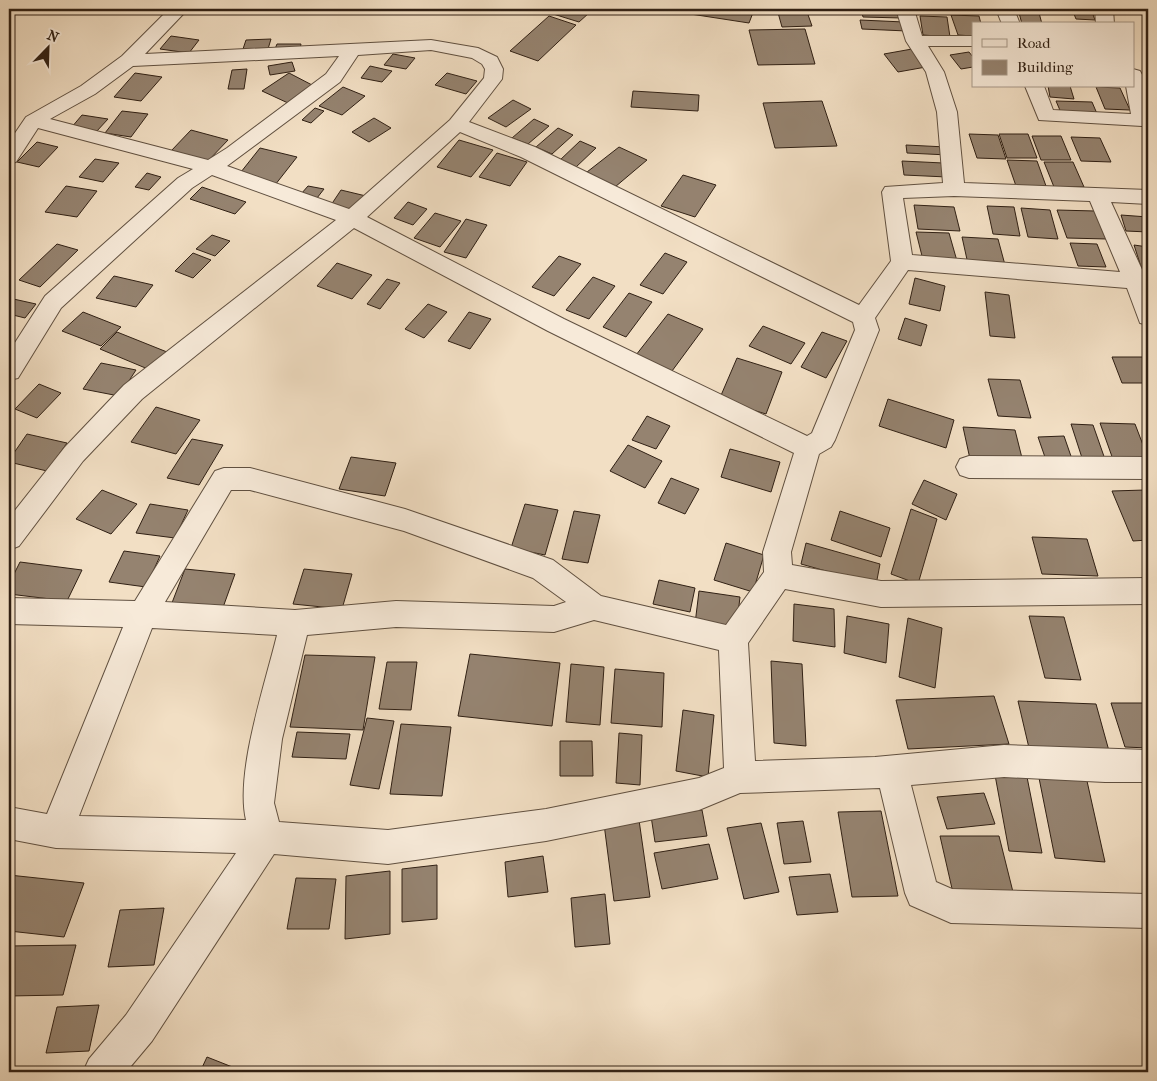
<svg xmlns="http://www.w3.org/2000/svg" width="1157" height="1081" font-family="'IM FELL French Canon',serif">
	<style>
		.building { fill: #958370; stroke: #302014 }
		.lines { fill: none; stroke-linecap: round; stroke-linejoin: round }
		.minor-casing { stroke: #605040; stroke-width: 2 }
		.highway-casing { stroke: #302014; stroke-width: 2 }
		.minor { fill: #f7ead9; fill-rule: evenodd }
		.highway { fill: #f2dfc4; fill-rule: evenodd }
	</style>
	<rect width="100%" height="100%" fill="#f2dfc4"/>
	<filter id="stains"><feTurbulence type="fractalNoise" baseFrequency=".004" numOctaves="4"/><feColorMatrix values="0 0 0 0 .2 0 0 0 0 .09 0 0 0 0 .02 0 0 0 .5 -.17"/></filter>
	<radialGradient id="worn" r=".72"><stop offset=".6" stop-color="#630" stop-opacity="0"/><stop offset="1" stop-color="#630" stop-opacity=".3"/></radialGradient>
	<path class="building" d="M554,9H575L589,13L579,22L550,13Z
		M658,9H745L754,10L749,23Z
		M777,9H806L812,26L782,27Z
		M861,9H899L902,18L863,17Z
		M970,9H999L1000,14L971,13Z
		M1018,9H1038L1042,24H1022Z
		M1072,9H1091L1095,20L1076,19Z
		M951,15L979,16L981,24H973V36L958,35Z
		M549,16L576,25L538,61L510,51Z
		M920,16L947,17L950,37L923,35Z
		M860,20L904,22L907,31L862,29Z
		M805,29L815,64L758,65L749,30Z
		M171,36L199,40L189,53L160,49Z
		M271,39L268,49H243L246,40Z
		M277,44H301L300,49H275Z
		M912,49L926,67L898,72L884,54Z
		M969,52L973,57V67L961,69L950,55Z
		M393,54L415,58L406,69L384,65Z
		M292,62L295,71L270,75L268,66Z
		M370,66L392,71L382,82L361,78Z
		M247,69L244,89H228L232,70Z
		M135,73L162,77L141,101L114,97Z
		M289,73L314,86L288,103L262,91Z
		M447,73L477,81L466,94L435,85Z
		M1048,86H1070L1074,99L1050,97Z
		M343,87L365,96L342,115L319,106Z
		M1096,87L1120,88L1130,110L1105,109Z
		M633,91L699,95L698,111L631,107Z
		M513,100L531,109L506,127L488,118Z
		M822,101L837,146L775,148L763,103Z
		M1056,101L1092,102L1098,116L1062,115Z
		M315,108L324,111L311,123L302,120Z
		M122,111L148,114L131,137L105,133Z
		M82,115L108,119L96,132L71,128Z
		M374,118L391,128L369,142L352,132Z
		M534,119L549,126L528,144L512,138Z
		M558,128L573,135L552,154L536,147Z
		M191,130L228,140L208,161L171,151Z
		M969,134L998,135L1006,159L977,158Z
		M999,134H1028L1037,158H1007Z
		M1032,136H1061L1071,160H1041Z
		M1071,137L1100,138L1111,162L1081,161Z
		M459,140L493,150L471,177L437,167Z
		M580,141L596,148L575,168L559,161Z
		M37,142L58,147L39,167L17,162Z
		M906,145L946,147L948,155L907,153Z
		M619,147L647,160L615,187L587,172Z
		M260,148L297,157L275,185L237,177Z
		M497,153L527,162L510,186L479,177Z
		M95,159L119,163L103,182L79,177Z
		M1007,160L1037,161L1046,186H1016Z
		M902,161L943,163L947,177L904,175Z
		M1044,162H1073L1084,187H1054Z
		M147,173L161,177L149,190L135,187Z
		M683,175L716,185L695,217L661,206Z
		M66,186L97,191L77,217L45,212Z
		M308,186L324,189L317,198L301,194Z
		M202,187L246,202L235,214L190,199Z
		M341,190L366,196L355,211L331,205Z
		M408,202L427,209L413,225L394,218Z
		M914,205L954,207L960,231L918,229Z
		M987,206L1014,207L1020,236L993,234Z
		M1021,208L1050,210L1058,239L1028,237Z
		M1057,210L1095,211L1107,239L1067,238Z
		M435,213L461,221L440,247L414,238Z
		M1121,215L1148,217V232L1126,231Z
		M466,219L487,225L466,258L444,252Z
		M916,232L949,233L957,261L923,260Z
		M212,235L230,241L215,256L196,249Z
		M962,237L998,239L1005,265L968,264Z
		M1070,243L1097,244L1106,267L1078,266Z
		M57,244L78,250L40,287L19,280Z
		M1134,245L1148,247V274L1143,273Z
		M193,253L211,260L193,278L175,271Z
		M665,253L687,262L663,294L640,285Z
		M559,256L581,264L554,296L532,287Z
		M337,263L372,275L352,299L317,286Z
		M114,276L153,285L136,307L96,298Z
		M593,277L615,286L589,319L566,310Z
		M915,278L945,286L940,311L909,304Z
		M387,279L400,283L380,309L367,304Z
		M985,292L1009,295L1015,338L990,336Z
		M629,293L652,302L626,337L603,327Z
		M9,298L36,304L25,318L9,314Z
		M428,304L447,312L424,338L405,329Z
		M83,312L121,327L101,346L62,331Z
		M469,312L491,319L470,349L448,341Z
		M668,314L703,329L672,371L636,355Z
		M905,318L927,325L921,346L898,339Z
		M763,326L805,343L791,364L749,346Z
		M117,332L172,354L155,372L100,349Z
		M822,332L847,341L826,378L801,367Z
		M1112,357H1145L1148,365V383H1122Z
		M737,358L782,372L766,414L719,400Z
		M101,363L136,370L119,396L83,389Z
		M988,379L1020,380L1031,418L998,416Z
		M39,384L61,393L37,418L15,409Z
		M888,399L954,420L946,448L879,426Z
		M156,407L200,420L176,454L131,442Z
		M647,416L670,426L656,449L632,440Z
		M1100,423L1135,424L1148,458V465H1115Z
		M1071,424L1093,425L1107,465L1084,464Z
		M963,427L1015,430L1023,462L970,459Z
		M27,434L67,443L47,471L9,462V460Z
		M1064,436L1073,462L1047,463L1038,437Z
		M192,439L223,445L199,485L167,478Z
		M628,445L662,461L645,488L610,471Z
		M730,449L780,462L771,492L721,477Z
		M351,457L396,463L385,496L339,489Z
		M671,478L699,489L685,514L658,503Z
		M924,480L957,494L946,520L912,504Z
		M102,490L137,504L111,534L76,519Z
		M1145,490L1148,497V540L1133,541L1112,491Z
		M150,504L188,510L175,538L136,533Z
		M525,504L558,510L545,555L511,548Z
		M911,509L937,519L918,584L891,574Z
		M574,511L600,515L588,563L562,559Z
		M840,511L890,528L881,557L831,540Z
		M1032,537L1087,539L1098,576L1042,574Z
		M726,543L764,555L753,592L714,580Z
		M806,543L880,564L876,585L801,564Z
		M124,551L160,556L146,587L109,582Z
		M20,562L82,570L67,601L9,594V584Z
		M185,569L235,574L221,613L170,608Z
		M304,569L352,574L342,609L293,604Z
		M659,580L695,588L690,612L653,604Z
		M699,591L740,597L736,631L695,624Z
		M794,604L834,609L835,647L793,641Z
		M847,616L889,624L886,663L844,653Z
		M1029,616L1064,617L1081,680L1045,678Z
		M908,618L942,628L935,688L899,677Z
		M470,654L560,663L552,726L458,716Z
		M305,655L375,657L363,730L290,727Z
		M771,661L802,664L806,746L774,743Z
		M387,662H417L411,710L379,709Z
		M571,664L604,667L600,725L566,722Z
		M615,669L664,673L662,727L611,723Z
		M994,696L1009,744L908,749L896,700Z
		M1018,701L1096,704L1109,751L1029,748Z
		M1111,703H1148V748L1125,747Z
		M683,710L714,715L708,777L676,771Z
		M367,718L394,721L379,789L350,785Z
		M401,724L451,727L442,796L390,794Z
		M297,732L350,734L346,759L292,757Z
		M619,733L642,735L640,785L616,783Z
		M560,741H592L593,776H560Z
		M995,775L1027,777L1042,853L1009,851Z
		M1039,778L1087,781L1105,862L1055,858Z
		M984,793L995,824L947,829L937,797Z
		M702,810L707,836L655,842L651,816Z
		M881,811L898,896L852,897L838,812Z
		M639,820L650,897L614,901L604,824Z
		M803,821L811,862L784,864L777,823Z
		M761,823L779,892L744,899L727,828Z
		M940,836H999L1013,892L953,893Z
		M709,844L718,879L662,889L654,853Z
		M543,856L548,892L508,897L505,862Z
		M437,865V919L402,922V869Z
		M390,871V934L345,939L346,876Z
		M830,874L838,912L797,915L789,877Z
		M9,875L84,883L64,937L9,931Z
		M296,878L336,879L329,929H287Z
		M605,894L610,944L575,947L571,898Z
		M164,908L154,965L108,967L120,910Z
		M76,945L63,995L9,996V946Z
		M99,1005L89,1051L46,1053L57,1007Z
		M207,1057L245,1072H200Z"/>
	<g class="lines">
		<g class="minor-casing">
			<path id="minor" d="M169,9H188L145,54L431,40L478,48L497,57L503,69L502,79L469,122L535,147L859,305L891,261L882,192L885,187L943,183L937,112L926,72L906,41L896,9H914L922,36H973V46H928L944,72L957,112L964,183L1148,190V204L1111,202L1144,274H1148V325L1140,323L1127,288L908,270L875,318L879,330L835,440L831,447L819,454L791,552L792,565L881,581L1148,578V604L881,607L785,589L748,643L755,761L875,757L1004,745L1148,750V782H1105L1004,777L911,785L936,882L952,889L1148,894V928L951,923L910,905L905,893L880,788L740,793L699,810L546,841L388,864L274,854L152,1041L126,1072H83L89,1059L126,1015L236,853L56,848L9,839V807L47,814L123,627L9,624V598L135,601L215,471L224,468H250L405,509L553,560L601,596L726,625L764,572L763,552L794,453L548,331L354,228L142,399L83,461L19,546L9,550V518L65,447L124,385L336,220L212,175L192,188L61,308L18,378L9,380V352L45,296L178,178L193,169L38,128L16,162L9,163V142L26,117L81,86L122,56ZM431,50L472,58L482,64L485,69L484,78L450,120L349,209L227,166L340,82L358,55ZM339,56L326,74L227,148L208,160L50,119L95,94L133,66ZM460,132L521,157L853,322L855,330L812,433L807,436L564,319L367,217ZM954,196L1090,201L1120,272L912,255L903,198ZM231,490H250L404,531L533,578L566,602L554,606L396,601L295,610L165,602ZM594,620L719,650L724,768L699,778L546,809L388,830L279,822L274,803L282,739L307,635L396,627L554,632ZM152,628L277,635C265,685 235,772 246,820L79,816Z
				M996,9H1014L1020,24H1002Z
				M1095,9H1113L1114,24H1096Z
				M1133,69L1140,71C1149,85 1148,108 1148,124L1142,126L1039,120L1025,86H1044L1053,110L1131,114L1126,86H1133Z
				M969,456L1148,457V479L969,478L960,475L956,467L960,459Z"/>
		</g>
		<g class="highway-casing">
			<path id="highway" d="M1130,9H1148V15L1133,13Z"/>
		</g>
		<use href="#minor" class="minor"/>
		<use href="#highway" class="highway"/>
	</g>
	<rect width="1157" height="1081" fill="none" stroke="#f2dfc4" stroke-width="30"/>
	<rect x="10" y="10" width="1137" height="1061" fill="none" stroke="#302014" stroke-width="2.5"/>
	<rect x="15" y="15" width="1127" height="1051" fill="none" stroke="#302014"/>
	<rect x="972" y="22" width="162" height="65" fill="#f7ead9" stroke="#a7998a"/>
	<rect x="982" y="39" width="25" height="8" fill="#f7ead9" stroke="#a7998a"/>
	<text x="1017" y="48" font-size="15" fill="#302014">Road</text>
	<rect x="982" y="60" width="25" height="15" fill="#958370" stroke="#a7998a"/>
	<text x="1017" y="72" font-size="15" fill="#302014">Building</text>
	<g transform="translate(48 48) rotate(23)" stroke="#f7ead9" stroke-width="4" paint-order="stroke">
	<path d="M0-4L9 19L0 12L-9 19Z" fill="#302014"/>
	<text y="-8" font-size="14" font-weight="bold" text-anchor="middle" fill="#302014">N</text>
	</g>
	<rect width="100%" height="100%" filter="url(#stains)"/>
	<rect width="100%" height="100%" fill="url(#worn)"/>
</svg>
